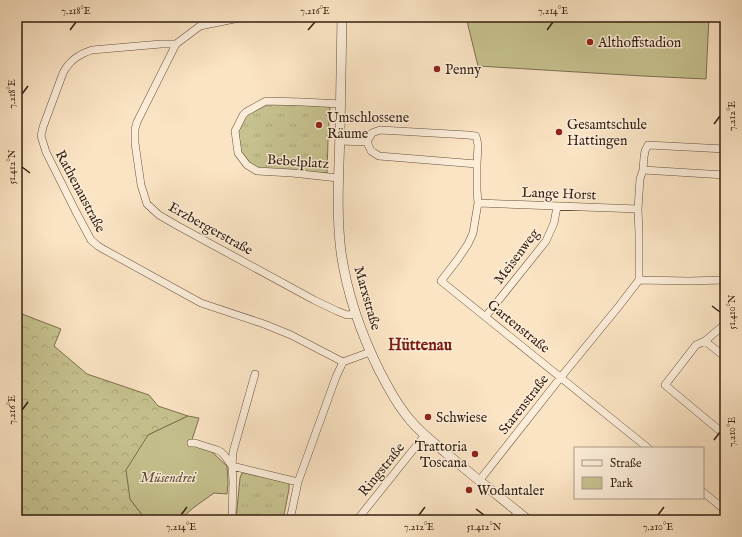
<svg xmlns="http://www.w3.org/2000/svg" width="742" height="537" font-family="'IM FELL English',serif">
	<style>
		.grass { fill: url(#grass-tufts); stroke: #7d7050 }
		.forest { fill: url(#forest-crowns); stroke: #7d7050 }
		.park { fill: #c6c28f; stroke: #7d7050 }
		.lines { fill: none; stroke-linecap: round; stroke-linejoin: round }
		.minor-casing { stroke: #66503d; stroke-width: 8 }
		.tertiary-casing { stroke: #66503d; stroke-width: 10 }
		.minor { stroke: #fcedd9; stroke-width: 7 }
		.tertiary { stroke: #fcedd9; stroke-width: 9 }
		.ticks { fill: none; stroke: #341f10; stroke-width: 1.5 }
		.poi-dot { fill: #8f2418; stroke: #fcedd9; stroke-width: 1.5 }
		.labels { text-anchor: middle; stroke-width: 3; stroke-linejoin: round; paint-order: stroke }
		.poi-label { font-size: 14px; fill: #341f10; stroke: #fcedd9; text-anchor: start }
		.street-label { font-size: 14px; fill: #341f10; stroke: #fcedd9 }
		.park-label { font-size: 14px; font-style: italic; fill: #605036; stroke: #fcedd9 }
		.quarter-label { font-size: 16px; font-weight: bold; fill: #7a1f14; stroke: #fcedd9 }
		.neatline { fill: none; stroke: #341f10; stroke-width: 1.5 }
		.ticks-label { font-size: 10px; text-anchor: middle; fill: #341f10 }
	</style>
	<defs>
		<pattern id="grass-tufts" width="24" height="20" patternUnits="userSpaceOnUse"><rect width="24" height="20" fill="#c6c28f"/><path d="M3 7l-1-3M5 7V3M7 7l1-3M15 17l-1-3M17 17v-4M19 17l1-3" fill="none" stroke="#aba67a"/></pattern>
		<pattern id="forest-crowns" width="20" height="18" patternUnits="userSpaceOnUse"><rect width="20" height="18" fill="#c6c28f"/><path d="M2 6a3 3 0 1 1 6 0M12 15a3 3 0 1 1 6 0" fill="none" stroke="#aba67a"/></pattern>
	</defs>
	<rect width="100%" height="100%" fill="#fbe4c4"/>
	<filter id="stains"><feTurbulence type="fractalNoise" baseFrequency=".005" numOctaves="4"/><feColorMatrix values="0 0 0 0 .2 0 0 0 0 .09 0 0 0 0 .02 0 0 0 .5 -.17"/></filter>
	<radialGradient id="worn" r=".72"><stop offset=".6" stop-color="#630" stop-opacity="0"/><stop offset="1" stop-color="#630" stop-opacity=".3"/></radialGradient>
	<path class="grass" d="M268,104L330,106L328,141L327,173L258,170L248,164L241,152L238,132L247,114Z
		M242,473H245L289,483V489L283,520H236L240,478Z"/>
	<path class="forest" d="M17,312L61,329L54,346L87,374L149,395L158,406L188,416L148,435L130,499L146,520H18L17,518Z"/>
	<path class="park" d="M466,17H709L706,79L643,76L478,66Z
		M188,416L199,418L191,443L212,452L227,466L228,483L227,494L214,493L193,508L180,520H146L130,499L126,470L148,435Z"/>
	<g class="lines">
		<g class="minor-casing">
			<path id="minor" d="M244,17L200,26L176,44L137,122L135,129V143L141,185L147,204L159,215L178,226L314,300L337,311L347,315L356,314
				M176,44H161L92,50C79,54 69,61 63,73L43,127L41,136L46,152L75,210L91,240L98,246L103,249L201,303L264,324L291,335L343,362
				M380,130L468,135L476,136L478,145L477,164L379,156L371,151L367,142L372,133Z
				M340,141L367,142
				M477,164V190L478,203L473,233L468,244L458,259L441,281L648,448
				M643,170L725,175
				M338,178L292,173L257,171L247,165L238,153L235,131L243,115L246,112L266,101L303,102L341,104
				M478,203L638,209
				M639,280V233L638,209L640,179L643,170L644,157L645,151L648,145L725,149
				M486,316L546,241L554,223L557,207
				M725,324L705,341L725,357
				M705,341L696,345L665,385L725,435
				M191,443H195L217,450L221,452L225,456L232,466L233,452L255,374
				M479,481L561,377L619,306L639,280L689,281L725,280
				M703,492L725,510
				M232,520L233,481L232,466L298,482
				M290,520L298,482L336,377L343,362L370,352
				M357,520L425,435
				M512,520L518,512"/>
		</g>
		<g class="tertiary-casing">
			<path id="tertiary" d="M342,17C341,55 341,93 340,132C339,172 336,212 341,252C347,294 361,334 380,372C389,389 398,406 411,421C421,433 434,443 446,453C473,476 501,498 528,520"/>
		</g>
		<use href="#minor" class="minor"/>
		<use href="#tertiary" class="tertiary"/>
	</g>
	<path class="ticks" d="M70,30L76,22M308,30L315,22M547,30L553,22M22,94L28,86M714,124L720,116M22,167L30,173M712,306L720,312M22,410L28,402M714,440L720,432M476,509L484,515M181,515L187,507M419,515L425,507M658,515L664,507"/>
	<g class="poi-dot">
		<circle cx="590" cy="42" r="4"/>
		<circle cx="437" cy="69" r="4"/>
		<circle cx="319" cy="125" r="4"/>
		<circle cx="559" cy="132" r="4"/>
		<circle cx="428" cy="417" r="4"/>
		<circle cx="475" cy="454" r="4"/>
		<circle cx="469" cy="490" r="4"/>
	</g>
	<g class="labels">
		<g class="poi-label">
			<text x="598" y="47">Althoffstadion</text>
			<text x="445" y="74">Penny</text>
			<text x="327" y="122">Umschlossene<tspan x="327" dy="16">Räume</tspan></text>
			<text x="567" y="129">Gesamtschule<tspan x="567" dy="16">Hattingen</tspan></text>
			<text x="436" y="422">Schwiese</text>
			<text x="467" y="451" text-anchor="end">Trattoria<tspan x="467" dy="16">Toscana</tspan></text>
			<text x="477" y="495">Wodantaler</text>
		</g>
		<g class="street-label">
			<text transform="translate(298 161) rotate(4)" y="5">Bebelplatz</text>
			<text transform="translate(81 191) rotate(62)" y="5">Rathenaustraße</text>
			<text transform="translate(559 193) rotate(2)" y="5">Lange Horst</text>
			<text transform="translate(211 228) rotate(29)" y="5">Erzbergerstraße</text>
			<text transform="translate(516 256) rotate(-53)" y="5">Meisenweg</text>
			<text transform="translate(368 298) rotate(74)" y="5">Marxstraße</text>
			<text transform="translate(519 326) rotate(39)" y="5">Gartenstraße</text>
			<text transform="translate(523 404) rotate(-52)" y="5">Starenstraße</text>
			<text transform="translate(381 469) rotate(-51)" y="5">Ringstraße</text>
		</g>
		<g class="park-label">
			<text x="168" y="482">Müsendrei</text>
		</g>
		<g class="quarter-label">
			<text x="420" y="350">Hüttenau</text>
		</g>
	</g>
	<rect width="742" height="537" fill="none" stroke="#fbe4c4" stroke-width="44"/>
	<rect x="574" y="447" width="130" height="52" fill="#fcedd9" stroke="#ac9b89"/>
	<rect x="582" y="460" width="20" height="6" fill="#fcedd9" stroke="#ac9b89"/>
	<text x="610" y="467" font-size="12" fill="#341f10">Straße</text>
	<rect x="582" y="477" width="20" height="12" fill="#c6c28f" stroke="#ac9b89"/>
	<text x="610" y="487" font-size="12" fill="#341f10">Park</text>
	<rect x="22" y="22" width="698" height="493" class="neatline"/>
	<g class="ticks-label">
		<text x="76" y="14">7.218°E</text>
		<text x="315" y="14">7.216°E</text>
		<text x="553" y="14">7.214°E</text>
		<text transform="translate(11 94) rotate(-90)" y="4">7.218°E</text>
		<text transform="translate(731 116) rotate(-90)" y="4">7.212°E</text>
		<text transform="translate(11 167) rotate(-90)" y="4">51.412°N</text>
		<text transform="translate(731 312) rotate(-90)" y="4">51.410°N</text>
		<text transform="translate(11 410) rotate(-90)" y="4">7.216°E</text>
		<text transform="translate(731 432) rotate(-90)" y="4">7.210°E</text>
		<text x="181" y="530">7.214°E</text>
		<text x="419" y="530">7.212°E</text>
		<text x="484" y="530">51.412°N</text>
		<text x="658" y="530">7.210°E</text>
	</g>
	<rect width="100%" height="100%" filter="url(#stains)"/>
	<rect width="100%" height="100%" fill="url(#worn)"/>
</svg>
